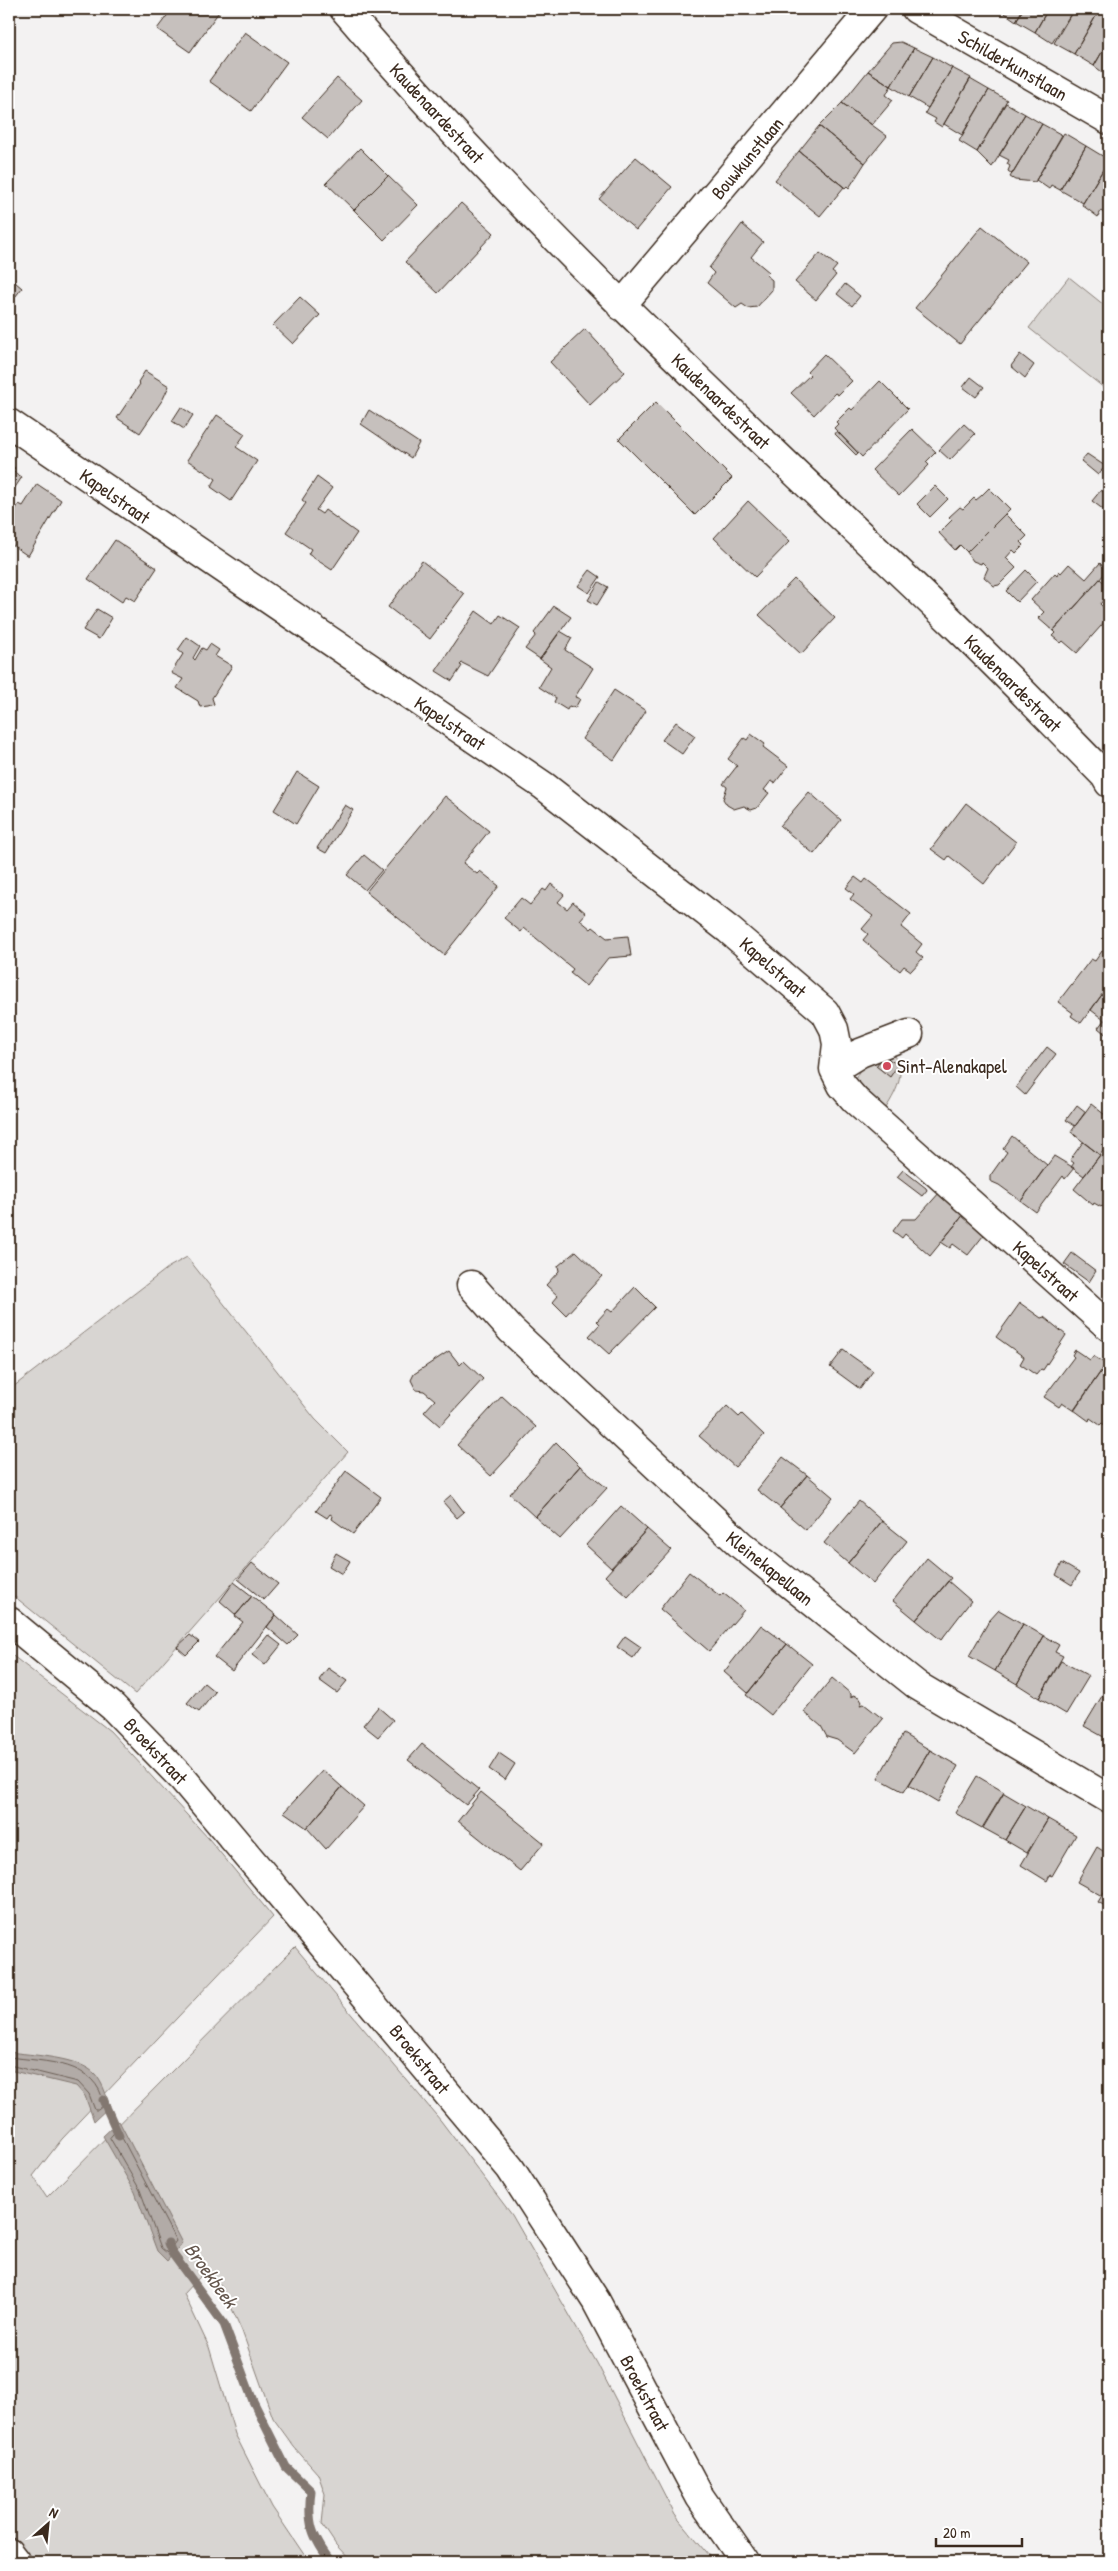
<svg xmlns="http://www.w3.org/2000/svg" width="1118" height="2571" font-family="'Patrick Hand',sans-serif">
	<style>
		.green { fill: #d8d5d2; stroke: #8a8078 }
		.water { fill: #b2aba7; stroke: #827770 }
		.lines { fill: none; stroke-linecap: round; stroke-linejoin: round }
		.shore { stroke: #6b5e55; stroke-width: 1 }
		.stream { stroke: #827770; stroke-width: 9 }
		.building { fill: #c6c0bd; stroke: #3b2a1e }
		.minor-casing { stroke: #3b2a1e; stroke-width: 31 }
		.minor { stroke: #fff; stroke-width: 28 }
		.poi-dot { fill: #d1495b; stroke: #fff; stroke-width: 2 }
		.labels { text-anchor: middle; stroke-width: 4; stroke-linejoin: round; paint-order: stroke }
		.street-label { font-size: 19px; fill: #3b2a1e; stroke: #fff }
		.poi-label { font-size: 19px; fill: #3b2a1e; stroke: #fff; text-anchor: start }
		.water-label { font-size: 20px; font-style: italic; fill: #65574e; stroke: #fff }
	</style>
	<rect width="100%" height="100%" fill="#f3f2f2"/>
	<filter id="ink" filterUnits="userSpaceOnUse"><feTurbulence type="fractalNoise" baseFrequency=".02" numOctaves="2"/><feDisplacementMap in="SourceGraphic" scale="10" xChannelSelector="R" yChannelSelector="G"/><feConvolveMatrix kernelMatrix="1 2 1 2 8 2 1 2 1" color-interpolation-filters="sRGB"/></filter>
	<g filter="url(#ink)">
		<path class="green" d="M1069,277L1109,309V392L1029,328Z
			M890,1052C909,1069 897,1090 886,1108L855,1079L863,1064Z
			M187,1257L315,1419L348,1452L135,1694L9,1592V1390L169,1267Z
			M9,1653L110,1731L209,1839L273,1917L62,2139L33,2176L47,2197L295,1947L441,2121L512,2215L597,2363L675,2515L714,2562H352L336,2545L322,2524L325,2494L318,2474L294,2447L273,2418L242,2331L223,2289L208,2268L184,2294L209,2347L235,2434L272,2507L309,2562H34L9,2534Z"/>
		<path class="water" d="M9,2052C31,2055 80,2057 95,2074C103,2083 106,2095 110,2106L94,2121L85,2096L76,2086L9,2070Z
			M119,2121L182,2243L167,2261L157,2251L135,2192L103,2136Z"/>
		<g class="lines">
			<path class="shore" d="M9,2057C45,2062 97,2060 104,2105L98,2110H95L89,2094L78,2082L9,2065
				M116,2131L119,2132L176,2241L167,2253L161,2248L140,2190L110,2138Z"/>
			<path class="stream" d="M103,2100L119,2136
				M168,2243L172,2253L224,2324L253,2401L286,2467L311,2491C307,2523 312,2537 331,2562"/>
		</g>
		<path class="building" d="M172,9H221L190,52L157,29Z
			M999,9H1023L1016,21Z
			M1023,9H1048L1035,32L1016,21Z
			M1048,9H1074L1052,43L1035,32Z
			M1074,9H1100L1074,54L1054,43Z
			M1100,9H1109V40L1094,66L1074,54Z
			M245,32L287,62L251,111L209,81Z
			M1109,40V77L1094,66Z
			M901,42L914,48L891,86L868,71L892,43Z
			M914,48L933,57L909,97L891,86Z
			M933,57L952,68L928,108L909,97Z
			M952,68L971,78L942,127L934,122L936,119L925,113Z
			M868,71L891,86L886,95L893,100L872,125L842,103Z
			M337,78L362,100L328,139L302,117Z
			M970,79L989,90L962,135L944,124Z
			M989,90L1007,100L977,152L959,141Z
			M842,103L887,136L865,163L819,126Z
			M1006,103L1025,114L992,167L977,152Z
			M1025,114L1042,124L1012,174L1008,171L1010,166L1007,164L1009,160L999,155Z
			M1042,124L1062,135L1035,182L1015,180L1010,177Z
			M819,126L865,163L849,188L847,186L845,188L799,151Z
			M1064,133L1086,146L1060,190L1051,185L1049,189L1036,180Z
			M1086,146L1109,160L1083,203L1060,190Z
			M360,148L388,176L354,210L326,183Z
			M799,151L844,187L820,216L775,180Z
			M636,157L672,187L636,230L599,199Z
			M1108,161L1109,217L1101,211L1098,217L1082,205Z
			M388,176L418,205L384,240L354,210Z
			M461,203L494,233L438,293L405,262Z
			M742,224L763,242L751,257L769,272L766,275L772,280V290L757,307L748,308L742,304L736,308L707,283L714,273L709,268Z
			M982,226L1027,262L960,344L915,308Z
			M820,253L837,266L832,272L836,275L816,300L795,282Z
			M9,277L22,288L9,305Z
			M845,284L860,296L852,306L837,294Z
			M300,297L320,315L293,344L273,325Z
			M585,329L625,372L590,405L550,362Z
			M824,354L852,381L838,395L835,393L814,415L791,393L810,375L807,372Z
			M1020,354L1034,365L1025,378L1011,366Z
			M145,371L169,386L163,399L140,433L117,418L140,384L138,382Z
			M971,377L984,387L976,397L963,387Z
			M880,381L908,409L862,457L834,428L838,424L836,422L850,408L852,410Z
			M656,402L732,478L695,515L619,439Z
			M181,407L193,415L184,429L172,421Z
			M369,410L419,443L411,458L361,424Z
			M217,415L245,434L236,447L257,461L231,501L211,487L216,479L187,460Z
			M964,424L975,434L950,460L939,450Z
			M912,429L936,452L926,462L929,465L899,496L872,470Z
			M837,431L858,453L856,455L835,434Z
			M1087,454L1105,466L1098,475L1081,461Z
			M9,464L15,468L12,471L22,477L14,489L9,486Z
			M317,477L332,488L316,510L322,514L325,510L357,533L332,570L308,554L311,549L286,532L306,503L302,500Z
			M37,484L61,500L28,556L9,543V519L19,504L23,506Z
			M935,486L948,499L930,517L917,504Z
			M989,488L1010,509L967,552L960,545L955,550L939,533L952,520L949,517L960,507L963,509L974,498L976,500L981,496Z
			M1101,490L1109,497V503L1104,510L1092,501Z
			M748,501L790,541L755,577L714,538Z
			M1005,514L1027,536L1021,542L1024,545L1016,553L1013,550L1006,558L1016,568L999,585L994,586L984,577L988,568L982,562L981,564L973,561L967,552Z
			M115,540L157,568L135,601L126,596L122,602L88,579Z
			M422,561L464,594L430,639L388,607Z
			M1100,563L1107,571L1053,631L1038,618L1044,612L1031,600L1055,573L1057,575L1059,571L1061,573L1069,564L1086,579Z
			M590,570L600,577L589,593L578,586Z
			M1026,570L1037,581L1017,602L1006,591Z
			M794,579L835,618L801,654L759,615Z
			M1100,579L1109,587V594L1100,604L1109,613V617L1077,653L1063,641L1061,643L1052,636L1055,633L1053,631Z
			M599,582L608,587L597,605L588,600Z
			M554,606L571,617L540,659L525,649L536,635L534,633Z
			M97,609L112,618L99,639L83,630Z
			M476,611L494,624L500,615L520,628L488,676L462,663L460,665L462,666L452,681L436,671Z
			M560,631L572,638L565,650L593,668L575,697L580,699L575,708L569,706L567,710L554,702L556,698L539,687L551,667L540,659Z
			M187,637L200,646L193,658L195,660L202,648L206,650L210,644L219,650L215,656L232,666L212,698L214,704L208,706L200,707L198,701L177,688L183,679L171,673L183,654L178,650Z
			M614,690L646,711L614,760L582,739Z
			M676,722L695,736L682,754L662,740Z
			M751,734L765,744L763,747L788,766L775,783L771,781L764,790L769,793L757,808L751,810L744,806L734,809L727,805L723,799L727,787L723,784L737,766L728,759L744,738L747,740Z
			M297,772L319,786L296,824L274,810Z
			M809,792L841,820L814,854L780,826Z
			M445,796L489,831L463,863L477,874L480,871L499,886L444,955L366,892Z
			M966,803L1016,842L984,884L949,856L946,860L931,849Z
			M345,805L353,810L326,853L317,848Z
			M364,855L382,870L365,890L347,875Z
			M855,877L863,883L866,879L911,914L901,927L922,944L916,952L923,958L911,971L904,966L900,971L863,940L868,934L862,929L873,916L850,899L854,894L846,888Z
			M551,884L564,895L558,902L567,909L573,902L586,913L580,920L591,929L593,927L607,938L628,936L631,956L608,958L586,986L570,973L573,969L524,928L521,932L504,918L521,898L530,905L543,889L546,891Z
			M1102,951L1109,957V985L1081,1023L1071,1016L1073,1013L1058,1002L1091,959L1095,961Z
			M1109,985V1037L1098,1028L1104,1020L1091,1010Z
			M1047,1047L1056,1054L1025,1095L1016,1087Z
			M884,1056L898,1065L890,1077L876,1066Z
			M1091,1104L1109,1118V1143L1100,1155L1071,1132Z
			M1077,1105L1086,1112L1075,1126L1066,1120Z
			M1012,1136L1047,1165L1021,1201L999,1185L990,1181V1176L1007,1152L1003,1149Z
			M1083,1142L1100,1155L1084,1176L1071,1167L1074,1163L1070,1160Z
			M1100,1155L1109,1162V1211L1102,1206L1101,1207L1094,1203L1093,1205L1074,1189Z
			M1054,1156L1074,1168L1065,1179L1063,1176L1036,1212L1021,1201Z
			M903,1170L926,1188L927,1190L922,1196L897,1177Z
			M940,1192L965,1213L930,1256L905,1234L902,1238L893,1231L902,1219H916Z
			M965,1213L987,1231L968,1255L953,1244L950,1248L941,1242Z
			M576,1251L602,1276L566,1315L553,1302L558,1296L546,1285L559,1271L558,1266Z
			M1072,1253L1096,1271L1089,1282L1064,1264Z
			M635,1287L655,1307L609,1354L589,1336L600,1324L597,1321L608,1309L612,1312Z
			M1020,1303L1041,1318L1044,1317L1066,1335L1043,1370L1041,1369L1036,1375L1020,1364L1024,1357L996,1337Z
			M843,1350L873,1371L860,1389L830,1367Z
			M1075,1350L1090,1360L1093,1356L1106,1364L1074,1411L1062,1403L1059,1407L1044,1397L1074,1357L1072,1355Z
			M449,1351L460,1365L464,1361L483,1379L440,1426L424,1412L435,1400L424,1391L416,1390L411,1380L414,1374Z
			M1106,1364L1109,1366V1428L1102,1423L1100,1425L1090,1418L1089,1421L1074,1410Z
			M502,1396L536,1427L491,1476L457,1445Z
			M727,1406L739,1417L742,1414L764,1435L735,1467L699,1436Z
			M556,1442L580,1466L535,1517L510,1494Z
			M783,1457L807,1475L780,1508L757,1490Z
			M580,1466L607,1488L560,1539L535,1517Z
			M346,1471L381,1497L353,1534L332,1519L333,1516L330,1514L327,1518L316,1511Z
			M807,1475L833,1497L806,1530L780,1508Z
			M451,1495L464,1512L457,1518L443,1502Z
			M859,1501L882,1521L848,1563L824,1543Z
			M621,1506L647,1529L611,1568L586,1545Z
			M882,1521L907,1541L873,1584L848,1563Z
			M647,1529L671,1550L628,1597L605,1576Z
			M336,1553L350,1561L342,1574L329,1566Z
			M927,1558L951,1578L916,1620L893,1601Z
			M252,1563L278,1584L264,1600L238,1579Z
			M1062,1563L1079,1573L1072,1585L1056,1575Z
			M689,1572L720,1596L723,1593L744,1610L709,1651L660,1609Z
			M948,1581L971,1601L941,1640L916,1620Z
			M234,1582L252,1596L236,1615L220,1601Z
			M252,1596L276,1615L232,1671L214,1657L243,1622L235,1616Z
			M999,1610L1023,1624L995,1671L969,1656L989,1621Z
			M276,1615L298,1635L288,1645L267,1627Z
			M1023,1624L1044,1636L1017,1684L995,1671Z
			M761,1625L787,1644L748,1693L724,1672Z
			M190,1635L199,1642L186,1655L177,1647Z
			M268,1635L281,1645L265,1665L252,1655Z
			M625,1636L641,1647L633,1658L617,1647Z
			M1044,1636L1059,1645L1055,1652L1063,1656L1039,1698L1017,1684Z
			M787,1644L812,1664L771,1715L746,1695Z
			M1061,1661L1089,1676L1066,1714L1039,1698Z
			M328,1668L347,1681L337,1693L319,1680Z
			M832,1678L851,1694V1698L853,1695L859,1697L862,1702L860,1705L864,1704L883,1719L855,1753L837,1740L827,1737L821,1726L804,1712Z
			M204,1683L215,1692L199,1712L187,1703Z
			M1108,1686H1109V1740L1084,1726Z
			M378,1707L393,1720L378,1737L363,1725Z
			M903,1734L930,1750L904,1792L878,1778Z
			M422,1744L479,1790L466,1805L408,1760Z
			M930,1750L958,1766L938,1802L909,1785Z
			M499,1753L515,1764L505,1780L489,1769Z
			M323,1770L342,1787L307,1828L284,1812Z
			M977,1776L1004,1792L982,1828L955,1813Z
			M342,1787L364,1806L326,1849L307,1828Z
			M481,1792L544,1843L520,1871L458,1821Z
			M1004,1793L1026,1806L1005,1840L983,1828Z
			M1026,1806L1048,1819L1027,1853L1005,1840Z
			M1048,1819L1076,1835L1052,1876L1050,1875L1047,1881L1021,1865Z
			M1097,1847L1109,1855V1884L1102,1896L1077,1882Z
			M1109,1884V1908L1098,1902Z"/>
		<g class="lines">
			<g class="minor-casing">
				<path id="minor" d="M344,9C532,230 747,425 956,626C1007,675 1056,726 1105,776L1109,783
					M916,9L1109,120
					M621,306L872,9
					M9,423L544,786L729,930L825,1012L834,1029L837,1044L834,1069L842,1085L855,1100L1109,1327
					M834,1069L860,1053L909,1034
					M471,1285L511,1330L741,1545L918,1686L1109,1799
					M9,1621L113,1707L183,1779L510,2168L596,2301L700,2497L745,2562
					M9,2553L16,2562"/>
			</g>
			<use href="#minor" class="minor"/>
		</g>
	</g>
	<circle class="poi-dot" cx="887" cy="1066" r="5"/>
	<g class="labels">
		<g class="street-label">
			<text transform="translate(1013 65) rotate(30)" y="7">Schilderkunstlaan</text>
			<text transform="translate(437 113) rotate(47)" y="7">Kaudenaardestraat</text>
			<text transform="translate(747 158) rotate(-50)" y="7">Bouwkunstlaan</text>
			<text transform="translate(721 401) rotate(44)" y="7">Kaudenaardestraat</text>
			<text transform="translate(115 496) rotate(35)" y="7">Kapelstraat</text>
			<text transform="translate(1013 683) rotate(45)" y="7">Kaudenaardestraat</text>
			<text transform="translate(450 723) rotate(34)" y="7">Kapelstraat</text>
			<text transform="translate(773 967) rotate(41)" y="7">Kapelstraat</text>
			<text transform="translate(1046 1271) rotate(42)" y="7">Kapelstraat</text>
			<text transform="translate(770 1568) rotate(39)" y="7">Kleinekapellaan</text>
			<text transform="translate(156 1751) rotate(47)" y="7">Broekstraat</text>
			<text transform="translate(420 2059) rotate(51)" y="7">Broekstraat</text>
			<text transform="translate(645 2393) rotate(62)" y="7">Broekstraat</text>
		</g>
		<g class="poi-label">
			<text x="897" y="1073">Sint-Alenakapel</text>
		</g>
		<g class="water-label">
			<text transform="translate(211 2275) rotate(54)" y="7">Broekbeek</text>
		</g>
	</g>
	<rect width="1118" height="2571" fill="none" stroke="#fff" stroke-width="30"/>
	<rect x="15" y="15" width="1088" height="2541" fill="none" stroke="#3b2a1e" stroke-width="2" filter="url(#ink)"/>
	<g transform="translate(48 2524) rotate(27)" stroke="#ffffff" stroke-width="4" paint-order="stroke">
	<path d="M0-4L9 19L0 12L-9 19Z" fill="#3b2a1e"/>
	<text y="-8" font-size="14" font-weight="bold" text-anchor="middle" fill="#3b2a1e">N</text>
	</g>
	<path d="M936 2538v8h86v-8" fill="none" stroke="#3b2a1e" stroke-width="2.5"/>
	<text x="943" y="2538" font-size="15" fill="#3b2a1e" stroke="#ffffff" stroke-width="4" paint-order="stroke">20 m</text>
</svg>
